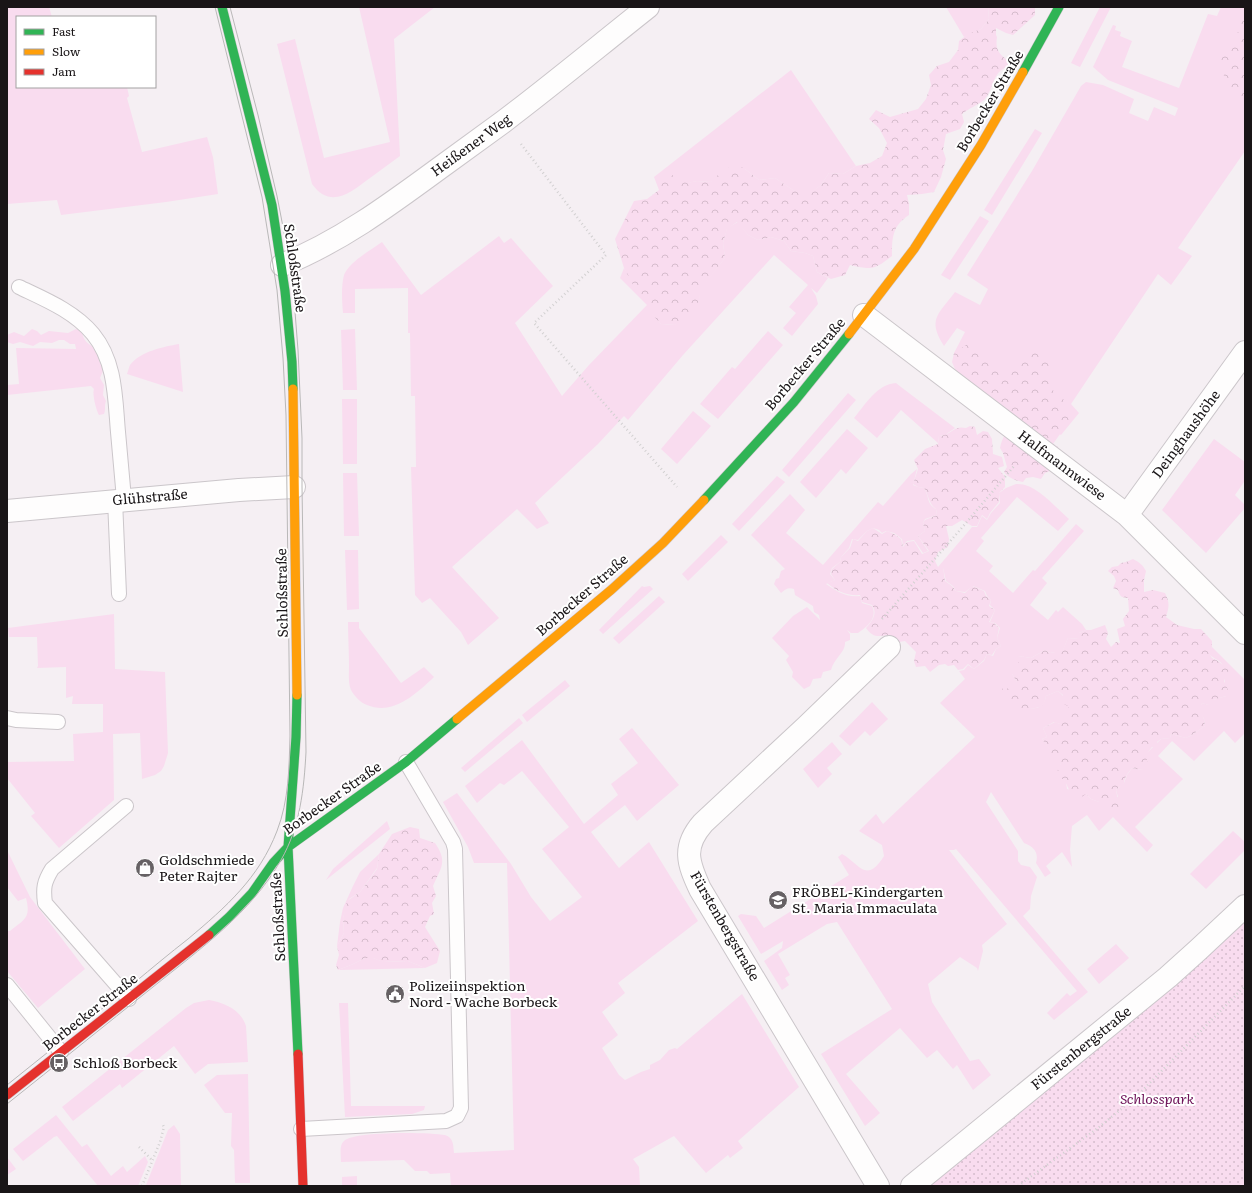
<svg xmlns="http://www.w3.org/2000/svg" width="1252" height="1193" font-family="Literata,serif">
	<style>
		.green { fill: #f9dcef }
		.forest { fill: url(#forest-crowns) }
		.park { fill: url(#park-dots) }
		.lines { fill: none; stroke-linecap: round; stroke-linejoin: round }
		.lane-casing { stroke: #cbc6ca; stroke-width: 16 }
		.street-casing { stroke: #cbc6ca; stroke-width: 24 }
		.fast-casing { stroke: #cbc6ca; stroke-width: 10 }
		.slow-casing { stroke: #cbc6ca; stroke-width: 10 }
		.jam-casing { stroke: #cbc6ca; stroke-width: 10 }
		.path { stroke: #d2d0d1; stroke-width: 2.5; stroke-dasharray: 1 3; stroke-linecap: butt }
		.lane { stroke: #fefdfd; stroke-width: 14 }
		.street { stroke: #fefdfd; stroke-width: 22 }
		.fast { stroke: #30b455; stroke-width: 9 }
		.slow { stroke: #ff9f0a; stroke-width: 9 }
		.jam { stroke: #e5322d; stroke-width: 9 }
		.tram { stroke: #b9b8b8; stroke-width: 1 }
		.labels { text-anchor: middle; stroke-width: 4; stroke-linejoin: round; paint-order: stroke }
		.street-label { font-size: 14px; fill: #191517; stroke: #fff }
		.poi-label { font-size: 14px; fill: #191517; stroke: #fff; text-anchor: start }
		.park-label { font-size: 14px; font-style: italic; fill: #6e1359; stroke: #fff }
	</style>
	<defs>
		<pattern id="forest-crowns" width="20" height="18" patternUnits="userSpaceOnUse"><rect width="20" height="18" fill="#f9dcef"/><path d="M2 6a3 3 0 1 1 6 0M12 15a3 3 0 1 1 6 0" fill="none" stroke="#d5bccc"/></pattern>
		<pattern id="park-dots" width="8" height="8" patternUnits="userSpaceOnUse"><rect width="8" height="8" fill="#f9dcef"/><path d="M2 2h.1M6 6h.1" fill="none" stroke="#d5bccc" stroke-width="1.8" stroke-linecap="round"/></pattern>
	</defs>
	<rect width="100%" height="100%" fill="#f5eff3"/>
	<path class="green" d="M7,7H49L52,17H17V87H127L129,96L127,98L142,152L207,137L213,157L218,194L166,202L61,215L57,200L7,204Z
		M359,7H435L394,39L400,156C390,163 380,171 370,178C351,192 331,210 312,184L277,44L295,39L324,158L390,142Z
		M946,7H988L989,19L981,29L964,37Z
		M1100,7H1111L1080,67L1071,63Z
		M1221,7H1245V151L1178,248L1192,256L1171,285L1158,274L1071,404L1079,413L1061,435L954,353L965,332L957,328L944,346C927,319 938,315 955,292L980,305L988,289L967,275L1032,171L1081,86L1086,82L1103,85L1134,99L1129,113L1148,121L1154,107L1175,116L1178,108L1108,80L1093,67L1113,25L1116,26L1115,30L1121,32L1120,36L1132,41L1122,67L1179,88L1208,14L1217,16Z
		M791,70L856,166L843,174L829,173L821,185L807,196L793,190L775,178L759,180L745,169L711,182L697,181L659,190L654,177Z
		M1035,129L1042,133L992,215L984,210Z
		M980,216L989,221L950,280L941,275Z
		M738,222L748,235L758,240L771,237L784,241L791,251L805,253L813,256L817,272L828,278L817,293L811,288L816,296L818,304L792,336L783,328L796,313L789,307L808,285L774,255L683,355L628,420L624,416L598,444L535,503L549,523L537,529L517,509L452,567L499,618L468,645L461,632L430,598L422,603L415,595L411,467H416L415,396H411L410,333H408V288L355,289V313H343C342,301 341,287 344,275C349,262 371,250 382,242L421,295L499,236L504,243L511,238L553,286L515,323L562,396L589,365L647,305L620,278L624,268L630,277L649,298L650,311L661,324L675,325L699,301L700,289L725,258L723,243L727,228Z
		M32,329L37,331L41,335L49,331L68,333L76,329L82,331C83,340 87,344 96,348C98,352 97,356 99,360C102,370 106,365 100,378L104,385L103,395L106,401C104,406 106,409 104,414L99,415C96,410 92,393 94,389L91,386L7,395V385L19,384L16,348L76,349L75,344H70L64,340H59L52,343L40,342L33,346L20,342L13,344L7,342V335L14,332L24,336Z
		M355,329L357,390H343L341,330Z
		M768,331L783,345L718,419L700,404L732,367L735,369Z
		M179,344L183,392L127,374C128,371 129,367 130,365C141,351 163,347 179,344Z
		M896,383L901,387L955,428L945,435L939,436L938,443L901,410L877,438L854,418C865,405 877,384 896,383Z
		M848,393L856,400L789,477L782,470Z
		M342,399H357V464H343Z
		M693,411L711,426L677,464L661,449Z
		M847,429L868,448L846,474L841,469L816,498L800,482Z
		M1214,439L1245,462V483L1244,482L1235,495L1245,505V508L1206,553L1162,510Z
		M917,469L913,485L918,487L924,488C930,498 926,503 936,509L937,515L925,519L923,523L925,531L918,536L928,551L923,553L914,540L907,541L903,546L902,539L894,533L886,531L882,533L879,530L873,528L867,531L858,540L852,539L849,548L841,557L840,562L832,568L830,574L835,580L826,584C836,591 847,598 860,596L862,603L872,606C878,618 867,627 858,633H851L847,630L850,634V640L845,642C846,652 834,658 831,670L823,672L821,678L813,679L810,686L804,689L792,677L793,672L786,660L789,656L772,638L793,616L807,607L820,620L819,615L814,612L813,606L795,595L794,589C788,587 786,589 781,593L774,584L776,579L779,578L781,571L785,569L751,535L790,494L805,510L786,533L823,565L878,502L883,506L911,474Z
		M343,473H357L359,536H344Z
		M777,476L785,482L739,531L732,524Z
		M1016,484C1036,483 1054,506 1069,519L1058,531L1017,497L981,538L984,541L976,551L993,566L989,571L1013,593L1033,570L1035,571L1076,524L1084,531L1042,578L1047,583L1030,605L1048,620L1056,610L1058,612L1063,607L1082,624L1086,630L1079,633V639L1068,638L1062,653L1055,652L1050,653L1045,650L1031,658L1018,656V663L1012,674L1017,682L1013,701L1015,707C1029,708 1043,713 1046,696L1058,691C1064,696 1071,705 1068,714C1066,717 1062,721 1060,724L1054,722L1043,728L1047,737L1042,739L1061,763L1058,778H1063L1066,782L1067,789L1086,794L1091,799L1099,802L1118,797L1116,790L1124,783L1127,775L1132,768L1142,770L1147,753L1161,739L1170,738L1171,734L1186,738C1193,735 1198,730 1205,726L1204,719L1199,710L1202,703L1208,705L1213,700L1226,696C1225,690 1225,669 1223,666C1221,660 1213,659 1208,653L1212,647L1245,680V733L1235,743L1224,731L1194,761L1172,741L1158,756L1183,779L1135,827L1153,845L1147,852L1113,817L1099,831L1087,815L1072,826L1070,850L1072,867L1062,852L1046,866L1051,873L1045,877L1036,863C1039,852 1034,847 1024,843L991,792L986,802L1018,851V861L1021,865L1030,867L1037,877L1031,896L1030,909L1023,916L1088,992L1054,1020L1047,1013L1067,993L1070,996L1077,991L956,849L954,850H949L1007,924L982,945L983,951L978,971L977,968L960,957L928,984L932,1002L970,1061L979,1059L991,1075L973,1090L957,1065L953,1069L937,1050L927,1058L900,1028L846,1074L880,1113L865,1126L821,1054L892,1009L837,922L827,924L778,954L790,975L785,978L789,985L782,990L764,961L782,948L783,941L761,954L738,916L741,914L756,916L764,928L849,875L838,857L842,854C859,863 866,885 884,856L882,845L859,831L876,814L883,824L975,737L940,703L965,679L959,671L964,670L968,665L974,669L984,661L987,654L993,656L996,649L1001,646L997,638L1000,628L995,623L990,622L995,610L990,605L991,600L987,596L985,591L973,586L965,592L956,591L953,586L946,581L943,568L938,567L972,527H977L982,516L987,520L991,513L1000,503L999,493L1006,488Z
		M721,535L728,542L688,581L682,574Z
		M345,550H358L359,609L347,610Z
		M642,586L644,587L650,586L653,589L603,634L599,630Z
		M659,596L665,602L619,644L613,638Z
		M114,614L115,669L165,672L168,753L164,766L161,771L155,775L142,779L140,733L113,734L114,800L59,848L31,816L35,813L7,778V762L74,761L73,734L103,732V704H72L73,696L66,698V667L37,668L38,666L37,637H9L8,628Z
		M348,622H359V628L401,683L424,667L434,677C416,694 393,716 367,705C361,703 354,696 351,690C348,683 349,673 349,666C349,651 348,637 348,622Z
		M565,680L570,686L527,722L522,715Z
		M872,702L888,719L870,736L865,731L850,746L839,736Z
		M519,718L523,723L465,772L461,768Z
		M632,728L679,785L637,821L625,805L591,832L619,868L649,842L698,921L618,983L625,993L602,1012L618,1035L602,1048L619,1075L625,1080L641,1072L650,1069V1065L660,1060L669,1050L675,1048L677,1049L742,994L799,1087L738,1141L743,1148L730,1158L728,1155L706,1173L674,1136L633,1159L639,1167L640,1186H451L450,1173L430,1174L427,1171H415L404,1160L341,1162C341,1155 339,1145 344,1141C353,1131 429,1132 445,1135C454,1138 453,1145 454,1153L514,1150L507,863H474L468,847L443,802L457,793L511,864L531,897L550,921L582,897L542,849L569,827L522,771L504,785L500,783L477,803L465,786L522,740L584,824L618,795L611,784L638,763L619,739Z
		M832,742L842,754L827,768L832,774L818,788L803,769Z
		M387,821L390,829L326,880L333,869Z
		M1233,831L1245,842V850L1206,889L1190,874Z
		M7,850L30,897L85,969L38,1008L7,971V931H10C25,919 31,918 26,898L18,901L7,887Z
		M379,854L377,868L360,892L349,899L343,918L344,933L337,946L340,922L343,908L353,886L360,872Z
		M1116,944L1129,958L1099,984L1087,969Z
		M365,958H373L384,962L408,961L425,968L338,970L351,965Z
		M209,1000C225,1003 241,1010 246,1026L248,1062L208,1064L195,1074L174,1046L122,1088L120,1084L73,1121L62,1107L186,1008L194,1003Z
		M339,1003H348L351,1106H425L424,1110L412,1114L345,1117Z
		M248,1074L250,1183H235L234,1150L231,1146L232,1113H225L204,1085L217,1075Z
		M56,1115L82,1147L87,1144L111,1176L123,1166L127,1172L145,1156L148,1162L138,1186H98L57,1136L54,1137L23,1161L13,1149Z
		M174,1125L180,1134L181,1185H146L168,1130Z
		M7,1157L16,1169L7,1175Z
		M357,1176V1186H342V1177Z"/>
	<path class="forest" d="M988,7H1035V15L1013,35L1006,33L996,28V35L997,37C995,51 999,53 1009,62L1007,67C992,72 994,89 984,100C980,103 967,110 962,114L964,122L960,129L946,134L943,150L946,159L941,177L934,192L922,194L907,195L909,204V215C892,226 892,238 892,256C874,270 872,270 850,265L845,275L831,279L817,272L813,256L805,253L791,251L784,241L771,237L758,240L748,235L737,222L727,229L723,243L725,258L701,289L699,301L690,318L675,325L661,324L649,311V298L638,294L624,268L615,239L634,201L647,199L659,190L662,176L672,175L687,183L697,181L711,182L722,171L736,164L745,169L759,180L775,178L793,190L807,195L821,185L829,173L843,174L856,166L870,163L882,156L887,143L879,128L869,119L876,110L890,117L918,109L926,99L931,85L929,75L937,66L949,62L958,50L959,41L968,34L981,29L989,19Z
		M1245,13V101L1242,102C1236,95 1228,91 1223,83L1225,77L1220,70V62L1224,48L1238,32Z
		M970,344C981,348 988,354 990,365L1005,369H1009L1017,365L1020,357L1021,349H1029L1038,354L1044,351L1049,355L1054,361L1048,371C1051,378 1050,384 1053,390C1055,395 1060,395 1063,399C1067,403 1066,409 1072,412L1073,418L1071,422L1065,427L1053,444L1058,447L1064,462L1055,469L1045,473L1041,479L1033,477L1026,478L1023,482C1017,481 1008,478 1004,472L1007,467L1003,453L1000,448C1002,435 1015,424 1007,409H1000L958,379L959,373L955,369L952,362L954,353L966,345Z
		M970,426L975,427L977,435L983,431L988,432L992,439L993,454L1002,457L1004,466L998,468L1005,477V487L999,493V502L990,513L987,519L982,515L977,526H972L962,520L952,526H946L949,539L948,547L938,552L935,561L938,567H943L945,581L952,586L956,591L965,593L972,586L984,591L986,596L991,600L989,606L995,610L989,622L994,623L999,628L997,638L1001,646L996,649L992,655L987,654L984,660L974,669L968,664L963,669L958,670L954,665L948,666L945,664L939,665L930,672L925,666L916,667L914,661L916,652L905,641L899,642L895,645L887,635C878,637 872,637 866,628C872,621 878,614 872,605L862,602L860,595C847,596 836,591 827,583L835,580L831,574L832,569L840,562L841,557L850,548L853,539L858,541L867,531L873,528L882,534L887,531L894,534L901,539L903,547L907,542L914,541L922,554L929,551L918,536L925,531L923,523L925,520L937,515L936,509C928,503 929,495 924,488L918,487L913,484L918,469L914,460L925,449L938,444L939,436C952,435 953,425 966,428Z
		M1133,559C1139,562 1143,565 1146,571L1144,580V592L1153,590L1165,593C1170,603 1169,607 1166,617L1177,625L1194,629H1201L1212,641V647L1209,653L1212,658L1218,661L1229,670L1224,681L1228,690L1226,696L1213,700V704L1208,705L1202,703L1200,710L1204,719L1205,726C1198,730 1193,735 1186,738L1171,734L1170,738L1161,739L1157,742L1158,747H1152C1146,754 1145,757 1149,766L1142,770L1132,768C1128,773 1123,779 1124,786L1119,787L1116,790L1119,806L1116,810L1108,808L1102,813L1099,807V802L1091,799L1086,794L1080,798C1067,794 1070,787 1063,779L1058,778L1056,774L1061,763L1053,761L1050,753L1051,751L1042,739L1047,737L1043,728L1055,722L1060,724L1061,716L1068,713V706L1061,703L1063,695L1058,691L1046,696C1044,707 1041,707 1030,709L1025,716L1016,707H1011L1013,701L1002,699L1000,693L1003,688L1012,689V684L1017,682L1012,674L1011,665L1018,663V656L1031,658L1045,650L1050,653L1055,652H1062L1068,638L1079,639V633L1086,630H1091L1105,625L1108,633L1106,639L1111,647L1116,642L1120,643L1117,629L1125,626L1123,619L1129,611L1128,598C1121,597 1120,597 1118,590L1113,588L1116,581L1114,576L1108,571L1112,567L1118,566L1121,563L1126,562Z
		M410,827L419,829L420,838L435,843C448,862 441,867 433,886L436,896L432,903L434,914L430,916L425,927L440,951L437,963L425,968L408,961L383,962L373,958H365L351,965L338,970L336,965L339,955L337,946L344,933L343,918L347,901L360,892L377,869L379,854L392,834Z"/>
	<path class="park" d="M1245,906V1186H912Z"/>
	<g class="lines">
		<g class="lane-casing">
			<path id="lane" d="M19,287C44,299 74,311 93,334C116,362 115,399 118,432C120,455 122,477 124,499
				M115,500L119,594
				M7,718L16,720L58,722
				M126,806L52,869C44,882 43,888 45,903L129,999
				M7,985L61,1052
				M301,1129L446,1121L457,1116L461,1108L455,849L453,842L406,762"/>
		</g>
		<g class="street-casing">
			<path id="street" d="M282,265C339,242 388,206 437,170C459,154 481,138 503,122C552,85 600,45 648,7
				M864,315L1127,515L1245,633
				M7,511L239,490L294,487
				M1127,515L1245,352
				M878,1186L700,889C688,863 682,847 703,823L806,727L889,647
				M912,1186L1168,977L1198,950L1245,906"/>
		</g>
		<g class="fast-casing">
			<path id="fast" d="M222,7L272,205L285,291L292,362L293,389
				M1023,72L1059,7
				M704,500L794,402L849,334
				M297,695L296,737L288,847L298,1054
				M209,935L229,917L252,893L273,863L288,847L406,762L457,719"/>
		</g>
		<g class="slow-casing">
			<path id="slow" d="M849,334L914,249L981,145L1023,72
				M293,389L297,695
				M457,719L611,590L663,543L704,500"/>
		</g>
		<g class="jam-casing">
			<path id="jam" d="M298,1054L303,1186
				M7,1095L209,935"/>
		</g>
		<path class="path" d="M521,144L606,255L534,323L677,487
			M882,619L960,530L1015,465
			M139,1147L152,1160
			M142,1186L160,1142L164,1127L162,1123
			M1018,1186L1098,1128L1136,1097L1245,986"/>
		<use href="#lane" class="lane"/>
		<use href="#street" class="street"/>
		<use href="#fast" class="fast"/>
		<use href="#slow" class="slow"/>
		<use href="#jam" class="jam"/>
		<path class="tram" d="M7,1085C49,1051 92,1017 134,983C152,968 170,953 188,939C226,907 259,878 277,831C289,800 289,768 290,736L286,415L283,358L277,290L262,197L215,7
			M7,1104C56,1065 104,1026 153,987C200,949 251,913 281,860C300,827 304,789 306,752L302,486V438L298,350L294,299L284,232L277,196L258,115L230,7"/>
	</g>
	<defs>
		<g id="shop-disc" transform="scale(1)"><circle r="9.5" fill="#666164" stroke="#fff"/><path d="M-5-2.5h2.3a2.7 3.5 0 0 1 5.4 0H5L5.5 6h-11ZM-1.5-2.5h3a1.5 2.3 0 0 0-3 0Z" fill="#fff"/></g>
		<g id="school-disc" transform="scale(1)"><circle r="9.5" fill="#666164" stroke="#fff"/><path d="M0-5L7-2L0 1L-7-2ZM-4 1L0 2.5L4 1V4Q0 6-4 4Z" fill="#fff"/></g>
		<g id="civic-disc" transform="scale(1)"><circle r="9.5" fill="#666164" stroke="#fff"/><path d="M-.6-6.5H3V-4.5H.6V-3L4-1V1h2V6H-6V1h2V-1L-.6-3ZM-1.2 2.5V6h2.4V2.5Z" fill="#fff"/></g>
		<g id="bus-disc" transform="scale(1)"><circle r="9.5" fill="#666164" stroke="#fff"/><path d="M-5-6H5V4H4V6H2V4H-2V6H-4V4H-5ZM-3.5-4V0h7V-4ZM-3.5 1.2v1.5H-2V1.2ZM2 1.2v1.5H3.5V1.2Z" fill="#fff"/></g>
	</defs>
	<g fill-rule="evenodd">
		<use href="#shop-disc" x="145" y="868"/>
		<use href="#school-disc" x="778" y="900"/>
		<use href="#civic-disc" x="395" y="994"/>
		<use href="#bus-disc" x="59" y="1063"/>
	</g>
	<g class="labels">
		<g class="street-label">
			<text transform="translate(990 101) rotate(-59)" y="5">Borbecker Straße</text>
			<text transform="translate(471 145) rotate(-36)" y="5">Heißener Weg</text>
			<text transform="translate(295 268) rotate(82)" y="5">Schloßstraße</text>
			<text transform="translate(805 364) rotate(-50)" y="5">Borbecker Straße</text>
			<text transform="translate(1186 434) rotate(-54)" y="5">Deinghaushöhe</text>
			<text transform="translate(1062 465) rotate(37)" y="5">Halfmannwiese</text>
			<text transform="translate(150 497) rotate(-5)" y="5">Glühstraße</text>
			<text transform="translate(282 593) rotate(-91)" y="5">Schloßstraße</text>
			<text transform="translate(582 595) rotate(-41)" y="5">Borbecker Straße</text>
			<text transform="translate(332 798) rotate(-35)" y="5">Borbecker Straße</text>
			<text transform="translate(278 917) rotate(-93)" y="5">Schloßstraße</text>
			<text transform="translate(725 926) rotate(60)" y="5">Fürstenbergstraße</text>
			<text transform="translate(90 1012) rotate(-38)" y="5">Borbecker Straße</text>
			<text transform="translate(1081 1048) rotate(-39)" y="5">Fürstenbergstraße</text>
		</g>
		<g class="poi-label">
			<text x="159" y="865">Goldschmiede<tspan x="159" dy="16">Peter Rajter</tspan></text>
			<text x="792" y="897">FRÖBEL-Kindergarten<tspan x="792" dy="16">St. Maria Immaculata</tspan></text>
			<text x="409" y="991">Polizeiinspektion<tspan x="409" dy="16">Nord - Wache Borbeck</tspan></text>
			<text x="73" y="1068">Schloß Borbeck</text>
		</g>
		<g class="park-label">
			<text x="1157" y="1104">Schlosspark</text>
		</g>
	</g>
	<rect width="1252" height="1193" fill="none" stroke="#191517" stroke-width="16"/>
	<rect x="16" y="16" width="140" height="72" fill="#ffffff" stroke="#a3a1a2"/>
	<rect x="24" y="29" width="20" height="6" fill="#30b455" stroke="#a3a1a2"/>
	<text x="52" y="36" font-size="12" fill="#191517">Fast</text>
	<rect x="24" y="49" width="20" height="6" fill="#ff9f0a" stroke="#a3a1a2"/>
	<text x="52" y="56" font-size="12" fill="#191517">Slow</text>
	<rect x="24" y="69" width="20" height="6" fill="#e5322d" stroke="#a3a1a2"/>
	<text x="52" y="76" font-size="12" fill="#191517">Jam</text>
</svg>
